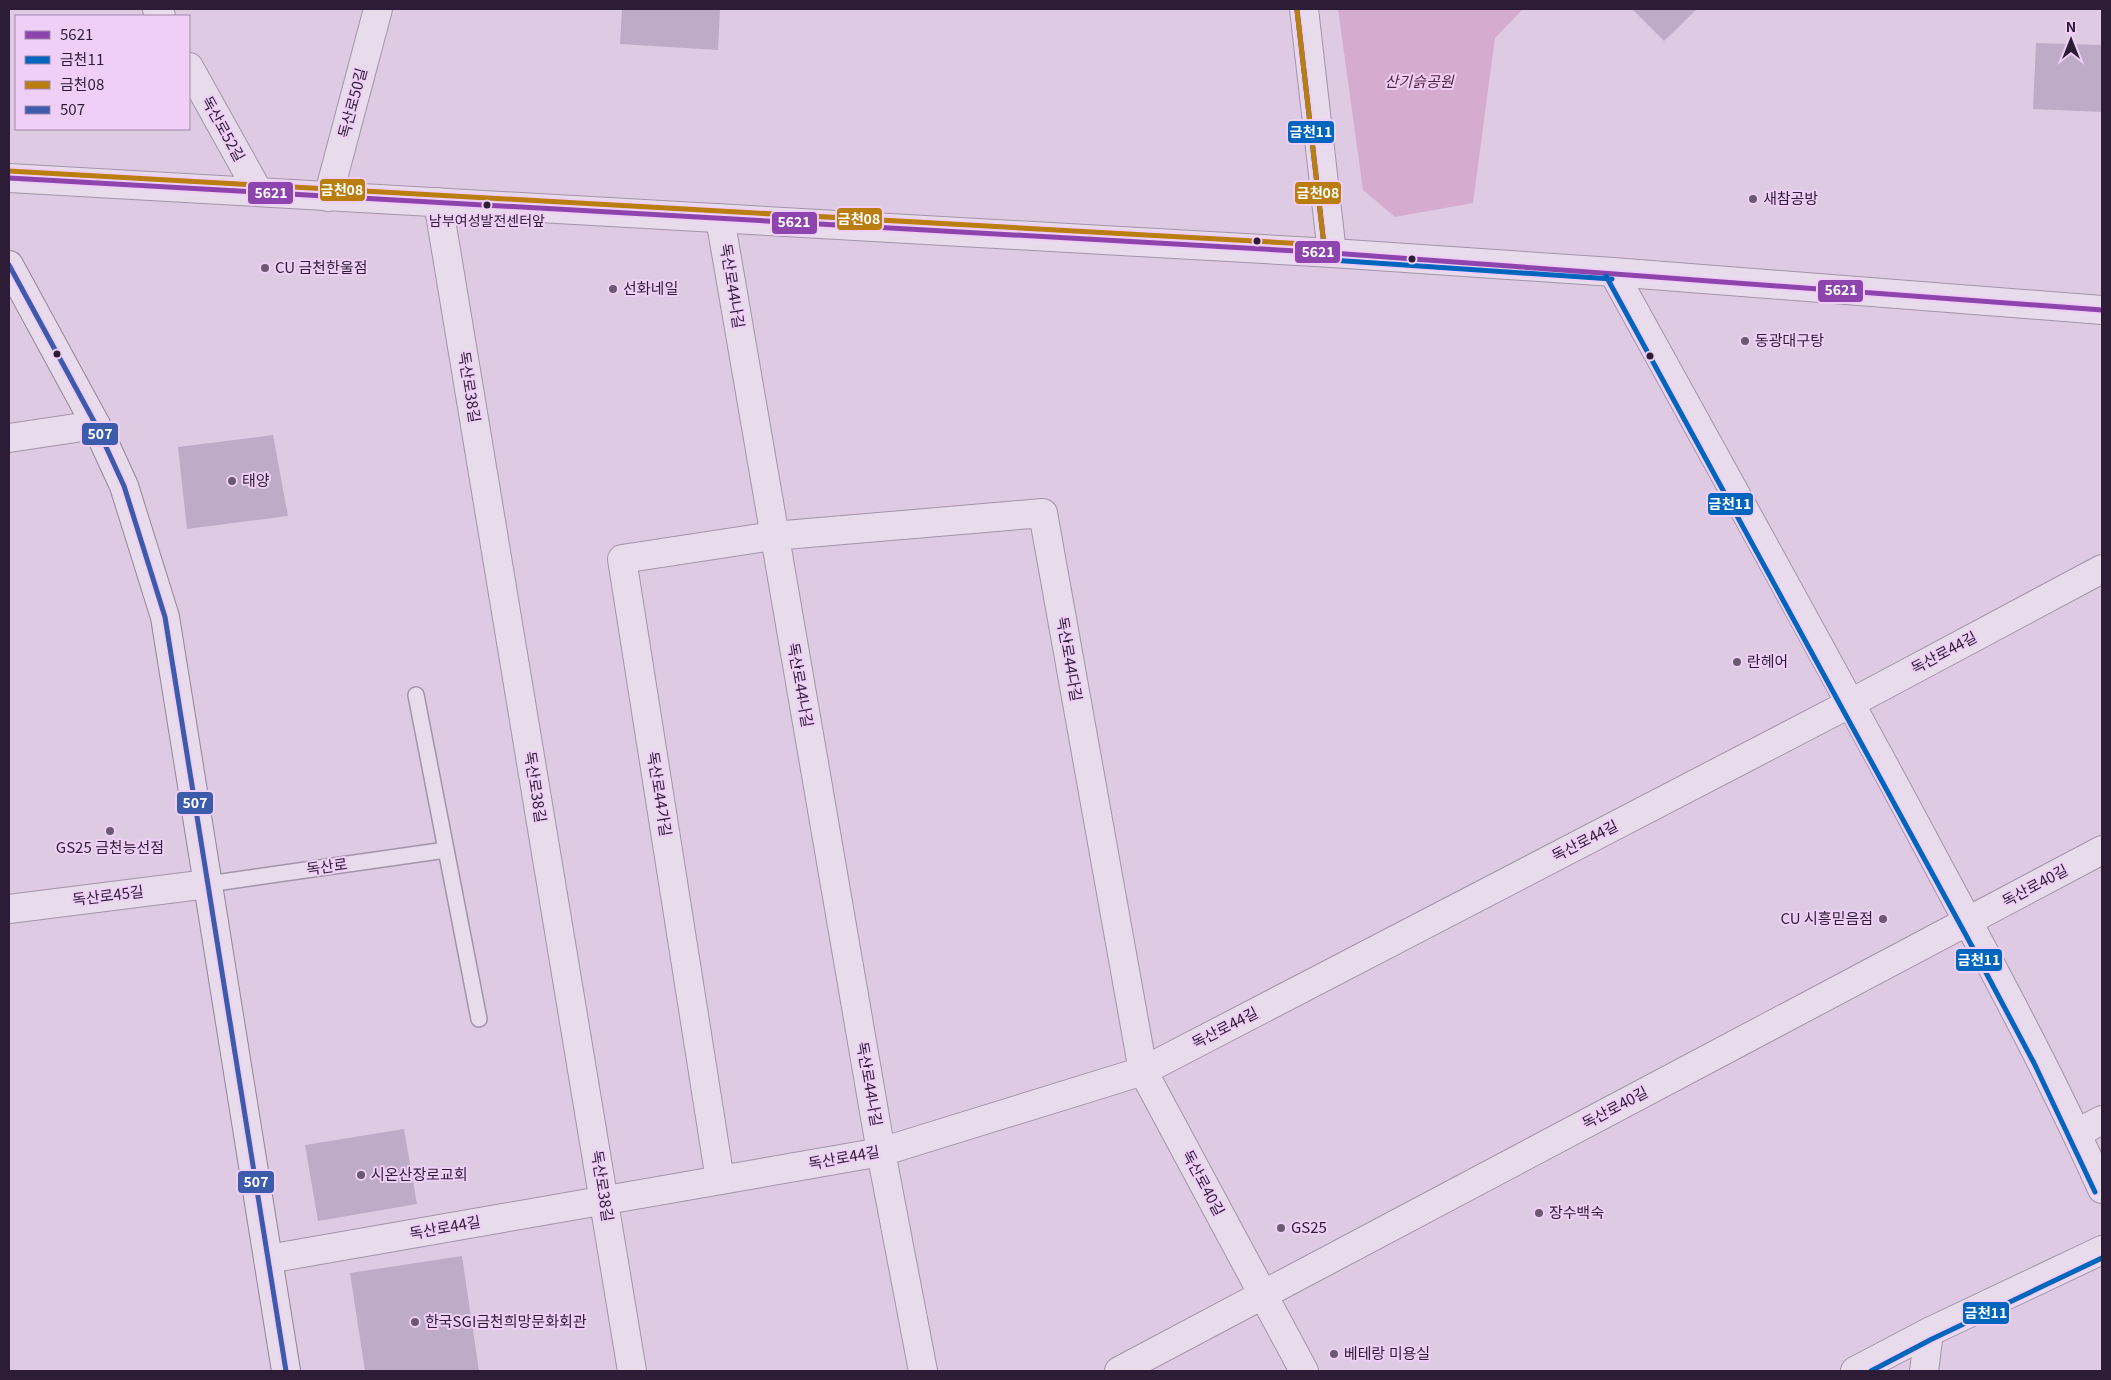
<svg xmlns="http://www.w3.org/2000/svg" width="2111" height="1380" font-family="Georgia,'Noto Sans KR',serif">
	<style>
		.green { fill: #d5acd0 }
		.building { fill: #bdabc7 }
		.lines { fill: none; stroke-linecap: round; stroke-linejoin: round }
		.service-casing { stroke: #a294a8; stroke-width: 18 }
		.minor-casing { stroke: #a294a8; stroke-width: 30 }
		.tertiary-casing { stroke: #a294a8; stroke-width: 30 }
		.secondary-casing { stroke: #938498; stroke-width: 30 }
		.service { stroke: #e8dcec; stroke-width: 15 }
		.minor { stroke: #e8dcec; stroke-width: 28 }
		.tertiary { stroke: #e8dcec; stroke-width: 28 }
		.secondary { stroke: #e8dcec; stroke-width: 28 }
		.bus-1-casing { stroke: #efcff6; stroke-width: 9 }
		.bus-2-casing { stroke: #efcff6; stroke-width: 9 }
		.bus-3-casing { stroke: #efcff6; stroke-width: 9 }
		.bus-4-casing { stroke: #efcff6; stroke-width: 9 }
		.bus-1 { stroke: #8e44ad; stroke-width: 5 }
		.bus-2 { stroke: #0065bd; stroke-width: 5 }
		.bus-3 { stroke: #ba7d10; stroke-width: 5 }
		.bus-4 { stroke: #3d5bab; stroke-width: 5 }
		.poi-dot { fill: #6b5973; stroke: #efcff6; stroke-width: 2 }
		.bus-dot { fill: #2c1c36; stroke: #efcff6; stroke-width: 2 }
		.labels { text-anchor: middle; stroke-width: 4; stroke-linejoin: round; paint-order: stroke }
		.bus-label { font-size: 14px; fill: #2c1c36; stroke: #efcff6 }
		.park-label { font-size: 15px; font-style: italic; fill: #532242; stroke: #efcff6 }
		.street-label { font-size: 15px; fill: #2c1c36; stroke: #efcff6 }
		.poi-label { font-size: 15px; fill: #2c1c36; stroke: #efcff6; text-anchor: start }
		.line-badge { stroke: #efcff6; stroke-width: 2 }
		.badge-label { font-size: 14px; text-anchor: middle; font-weight: bold; fill: #fff }
	</style>
	<rect width="100%" height="100%" fill="#dfcae4"/>
	<path class="green" d="M1338,9H1523L1495,38L1473,203L1395,217L1363,190Z"/>
	<path class="building" d="M622,9H720L718,50L620,44Z
		M1632,9H1697L1664,41Z
		M2036,43L2102,45V112L2033,109Z
		M273,435L288,516L187,529L178,447Z
		M404,1129L417,1204L318,1221L305,1145Z
		M462,1256L479,1371H365L350,1273Z"/>
	<g class="lines">
		<g class="service-casing">
			<path id="service" d="M416,695L479,1019
				M208,884L446,850"/>
		</g>
		<g class="minor-casing">
			<path id="minor" d="M157,9L161,16
				M189,67L258,191
				M328,197L378,9
				M438,202L632,1371
				M720,218L881,1152L923,1371
				M1613,272L2102,310
				M9,438L96,425
				M9,909L208,884
				M2077,1133L2102,1120
				M720,1180L622,559L773,536L1043,513L1143,1071L1304,1371
				M268,1259L881,1152L1143,1071L1851,703L2102,569
				M1119,1371L2102,850
				M1924,1371L1929,1332"/>
		</g>
		<g class="tertiary-casing">
			<path id="tertiary" d="M1304,9L1332,253
				M9,178L1332,253L1613,272C1719,464 1826,656 1929,849C1989,961 2050,1073 2102,1189
				M1855,1371L1929,1332L2102,1250"/>
		</g>
		<g class="secondary-casing">
			<path id="secondary" d="M9,265L96,425L124,486L165,617L286,1371"/>
		</g>
		<use href="#service" class="service"/>
		<use href="#minor" class="minor"/>
		<use href="#tertiary" class="tertiary"/>
		<use href="#secondary" class="secondary"/>
		<g class="bus-1-casing">
			<path id="bus-1" d="M9,178L1332,253L2102,310"/>
		</g>
		<g class="bus-2-casing">
			<path id="bus-2" d="M1297,10L1325,254
				M1331,260L1612,279
				M1606,276L1967,937L2034,1063L2095,1192
				M1871,1371L1932,1339L2102,1258"/>
		</g>
		<g class="bus-3-casing">
			<path id="bus-3" d="M9,171L1324,245L1297,10"/>
		</g>
		<g class="bus-4-casing">
			<path id="bus-4" d="M9,265L96,425L124,486L165,617L286,1371"/>
		</g>
		<use href="#bus-1" class="bus-1"/>
		<use href="#bus-2" class="bus-2"/>
		<use href="#bus-3" class="bus-3"/>
		<use href="#bus-4" class="bus-4"/>
	</g>
	<g class="poi-dot">
		<circle cx="1753" cy="199" r="5"/>
		<circle cx="265" cy="268" r="5"/>
		<circle cx="613" cy="289" r="5"/>
		<circle cx="1745" cy="341" r="5"/>
		<circle cx="232" cy="481" r="5"/>
		<circle cx="1737" cy="662" r="5"/>
		<circle cx="110" cy="831" r="5"/>
		<circle cx="1883" cy="919" r="5"/>
		<circle cx="361" cy="1175" r="5"/>
		<circle cx="1539" cy="1213" r="5"/>
		<circle cx="1281" cy="1228" r="5"/>
		<circle cx="415" cy="1322" r="5"/>
		<circle cx="1334" cy="1354" r="5"/>
	</g>
	<g class="bus-dot">
		<circle cx="487" cy="205" r="4.5"/>
		<circle cx="1257" cy="241" r="4.5"/>
		<circle cx="1412" cy="259" r="4.5"/>
		<circle cx="57" cy="354" r="4.5"/>
		<circle cx="1650" cy="356" r="4.5"/>
	</g>
	<g class="labels">
		<g class="bus-label">
			<text x="487" y="226">남부여성발전센터앞</text>
		</g>
		<g class="park-label">
			<text x="1419" y="87">산기슭공원</text>
		</g>
		<g class="street-label">
			<text transform="translate(353 103) rotate(-75)" y="5">독산로50길</text>
			<text transform="translate(223 129) rotate(61)" y="5">독산로52길</text>
			<text transform="translate(732 286) rotate(81)" y="5">독산로44나길</text>
			<text transform="translate(469 387) rotate(81)" y="5">독산로38길</text>
			<text transform="translate(1944 653) rotate(-28)" y="5">독산로44길</text>
			<text transform="translate(1069 659) rotate(80)" y="5">독산로44다길</text>
			<text transform="translate(800 685) rotate(80)" y="5">독산로44나길</text>
			<text transform="translate(535 787) rotate(81)" y="5">독산로38길</text>
			<text transform="translate(659 794) rotate(81)" y="5">독산로44가길</text>
			<text transform="translate(1585 841) rotate(-27)" y="5">독산로44길</text>
			<text transform="translate(327 867) rotate(-8)" y="5">독산로</text>
			<text transform="translate(2035 886) rotate(-28)" y="5">독산로40길</text>
			<text transform="translate(108 896) rotate(-7)" y="5">독산로45길</text>
			<text transform="translate(1225 1028) rotate(-27)" y="5">독산로44길</text>
			<text transform="translate(869 1084) rotate(80)" y="5">독산로44나길</text>
			<text transform="translate(1615 1108) rotate(-28)" y="5">독산로40길</text>
			<text transform="translate(844 1158) rotate(-10)" y="5">독산로44길</text>
			<text transform="translate(1203 1183) rotate(62)" y="5">독산로40길</text>
			<text transform="translate(602 1186) rotate(81)" y="5">독산로38길</text>
			<text transform="translate(445 1228) rotate(-10)" y="5">독산로44길</text>
		</g>
		<g class="poi-label">
			<text x="1763" y="204">새참공방</text>
			<text x="275" y="273">CU 금천한울점</text>
			<text x="623" y="294">선화네일</text>
			<text x="1755" y="346">동광대구탕</text>
			<text x="242" y="486">태양</text>
			<text x="1747" y="667">란헤어</text>
			<text x="110" y="853" text-anchor="middle">GS25 금천능선점</text>
			<text x="1873" y="924" text-anchor="end">CU 시흥믿음점</text>
			<text x="371" y="1180">시온산장로교회</text>
			<text x="1549" y="1218">장수백숙</text>
			<text x="1291" y="1233">GS25</text>
			<text x="425" y="1327">한국SGI금천희망문화회관</text>
			<text x="1344" y="1359">베테랑 미용실</text>
		</g>
	</g>
	<g class="line-badge">
		<rect x="1287" y="120" width="48" height="24" rx="5" fill="#0065bd"/>
		<rect x="319" y="178" width="47" height="24" rx="5" fill="#ba7d10"/>
		<rect x="1294" y="181" width="48" height="24" rx="5" fill="#ba7d10"/>
		<rect x="247" y="181" width="47" height="24" rx="5" fill="#8e44ad"/>
		<rect x="836" y="207" width="47" height="24" rx="5" fill="#ba7d10"/>
		<rect x="771" y="211" width="47" height="24" rx="5" fill="#8e44ad"/>
		<rect x="1294" y="240" width="47" height="24" rx="5" fill="#8e44ad"/>
		<rect x="1817" y="279" width="47" height="24" rx="5" fill="#8e44ad"/>
		<rect x="81" y="422" width="38" height="24" rx="5" fill="#3d5bab"/>
		<rect x="1707" y="492" width="47" height="24" rx="5" fill="#0065bd"/>
		<rect x="176" y="791" width="38" height="24" rx="5" fill="#3d5bab"/>
		<rect x="1955" y="948" width="48" height="24" rx="5" fill="#0065bd"/>
		<rect x="237" y="1170" width="38" height="24" rx="5" fill="#3d5bab"/>
		<rect x="1962" y="1301" width="48" height="24" rx="5" fill="#0065bd"/>
	</g>
	<g class="badge-label">
		<text x="1311" y="137">금천11</text>
		<text x="342" y="195">금천08</text>
		<text x="1318" y="198">금천08</text>
		<text x="271" y="198">5621</text>
		<text x="859" y="224">금천08</text>
		<text x="794" y="227">5621</text>
		<text x="1318" y="257">5621</text>
		<text x="1841" y="295">5621</text>
		<text x="100" y="439">507</text>
		<text x="1730" y="509">금천11</text>
		<text x="195" y="808">507</text>
		<text x="1979" y="965">금천11</text>
		<text x="256" y="1187">507</text>
		<text x="1986" y="1318">금천11</text>
	</g>
	<rect width="2111" height="1380" fill="none" stroke="#2c1c36" stroke-width="20"/>
	<rect x="15" y="15" width="175" height="115" fill="#efcff6" stroke="#a187a9"/>
	<rect x="25" y="31" width="25" height="8" fill="#8e44ad" stroke="#a187a9"/>
	<text x="60" y="40" font-size="15" fill="#2c1c36">5621</text>
	<rect x="25" y="56" width="25" height="8" fill="#0065bd" stroke="#a187a9"/>
	<text x="60" y="65" font-size="15" fill="#2c1c36">금천11</text>
	<rect x="25" y="81" width="25" height="8" fill="#ba7d10" stroke="#a187a9"/>
	<text x="60" y="90" font-size="15" fill="#2c1c36">금천08</text>
	<rect x="25" y="106" width="25" height="8" fill="#3d5bab" stroke="#a187a9"/>
	<text x="60" y="115" font-size="15" fill="#2c1c36">507</text>
	<g transform="translate(2071 40)" stroke="#efcff6" stroke-width="4" paint-order="stroke">
	<path d="M0-4L9 19L0 12L-9 19Z" fill="#2c1c36"/>
	<text y="-8" font-size="14" font-weight="bold" text-anchor="middle" fill="#2c1c36">N</text>
	</g>
</svg>
